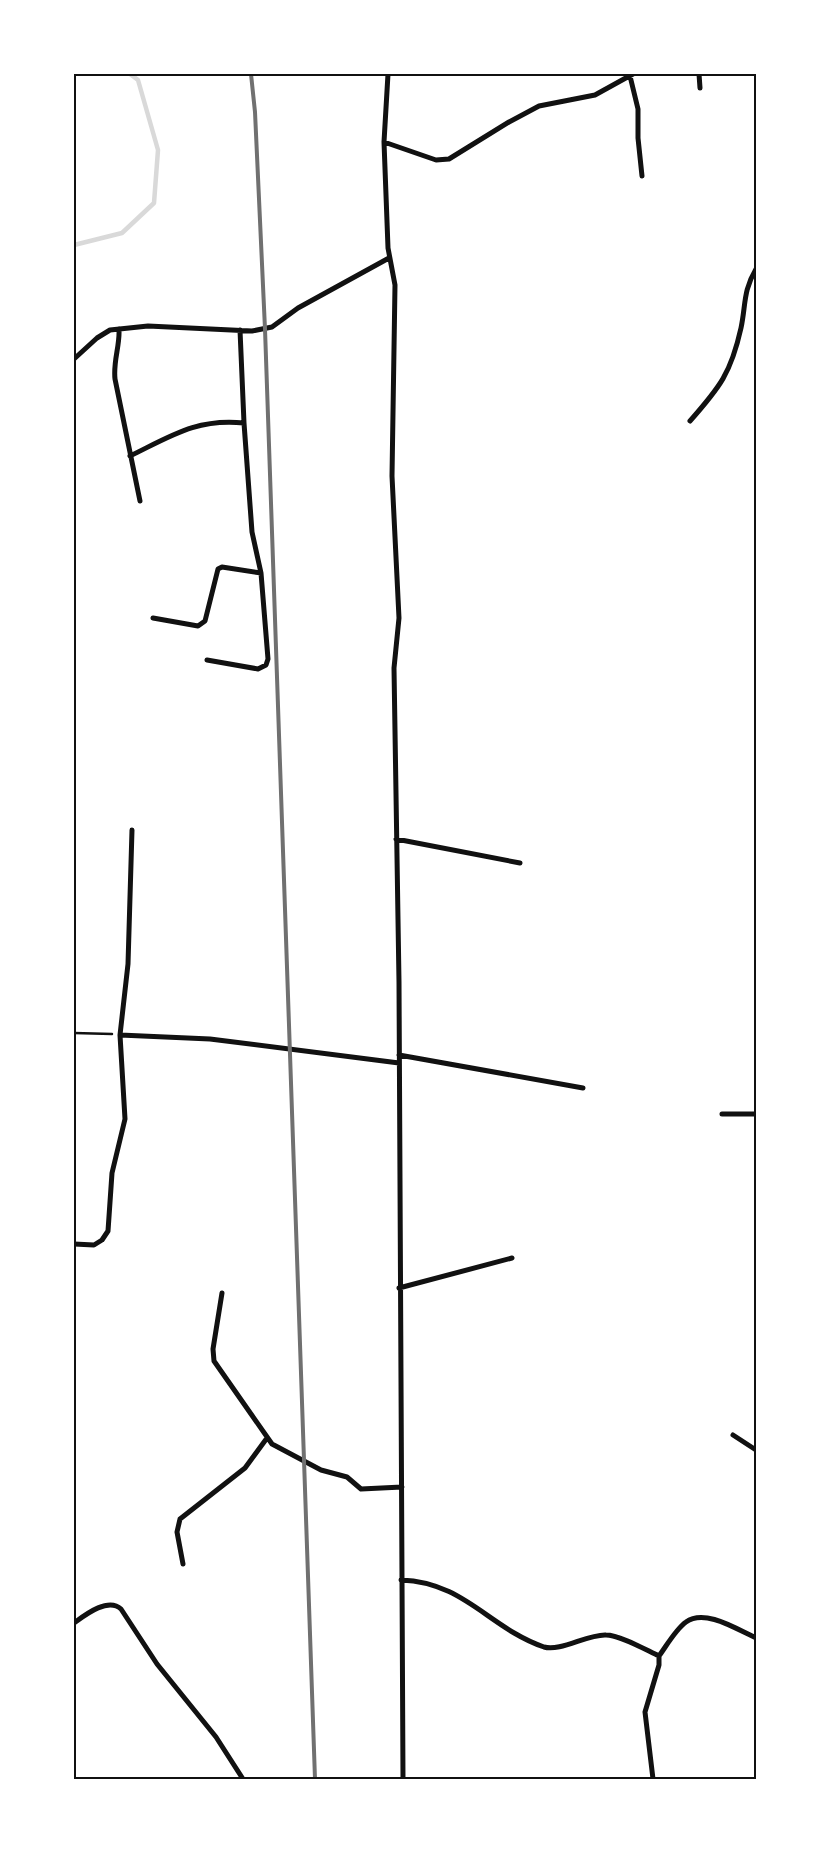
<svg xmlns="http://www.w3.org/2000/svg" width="830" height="1853" font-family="'Nunito Sans',sans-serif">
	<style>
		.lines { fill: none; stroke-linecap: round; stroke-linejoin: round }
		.stream { stroke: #d9d9d9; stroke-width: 4.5 }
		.path { stroke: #111; stroke-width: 2.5 }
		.minor { stroke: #111; stroke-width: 5 }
		.rail { stroke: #707070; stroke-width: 4 }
		.neatline { fill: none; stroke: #111; stroke-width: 2 }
	</style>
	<rect width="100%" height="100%" fill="#fff"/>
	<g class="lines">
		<path class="stream" d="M74,245L122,233L154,203L158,150L138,80L130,74"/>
		<path class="path" d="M74,1033L112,1034"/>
		<path class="minor" d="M388,74L384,142L388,248L395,285L392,476L399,618L394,668L399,982L403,1779
			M699,74L700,88
			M630,76L638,109V138L642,176
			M384,142L436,160L449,159L509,122L539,106L595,95L633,74
			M119,329C120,346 113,361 115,379L140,501
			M74,359L97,338L110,330L148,326L252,331L272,327L298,308L389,258
			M690,421C720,387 731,373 741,328C746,304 743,291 756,269
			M130,456C171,436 197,418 244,423L240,330
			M153,618L198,626L205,621L218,569L222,567L261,573
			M207,660L258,669L266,665L268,659L261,573L252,532L244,423
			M396,839L520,863
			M120,1035L210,1039L399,1063
			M399,1055L583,1088
			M722,1114H756
			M74,1244L94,1245L102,1240L108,1231L112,1173L125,1119L120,1035L128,964L132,830
			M399,1288L512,1258
			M222,1293L213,1349L214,1361L272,1444L321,1470L347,1477L361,1489L402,1487
			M733,1435L756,1450
			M183,1564L177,1532L180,1519L245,1468L267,1438
			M401,1580C464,1582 489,1628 544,1647C560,1652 588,1634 606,1635C620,1635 646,1650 659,1656V1665L645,1712L653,1779
			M74,1623C85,1615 108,1597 121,1609L157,1664L216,1737L243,1779
			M659,1656C667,1645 676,1629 686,1622C705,1608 738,1630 756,1638"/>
		<path class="rail" d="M251,74L255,112L265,329L315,1779"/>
	</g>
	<rect width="830" height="1853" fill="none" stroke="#ffffff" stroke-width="150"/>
	<rect x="75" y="75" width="680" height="1703" class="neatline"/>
</svg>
